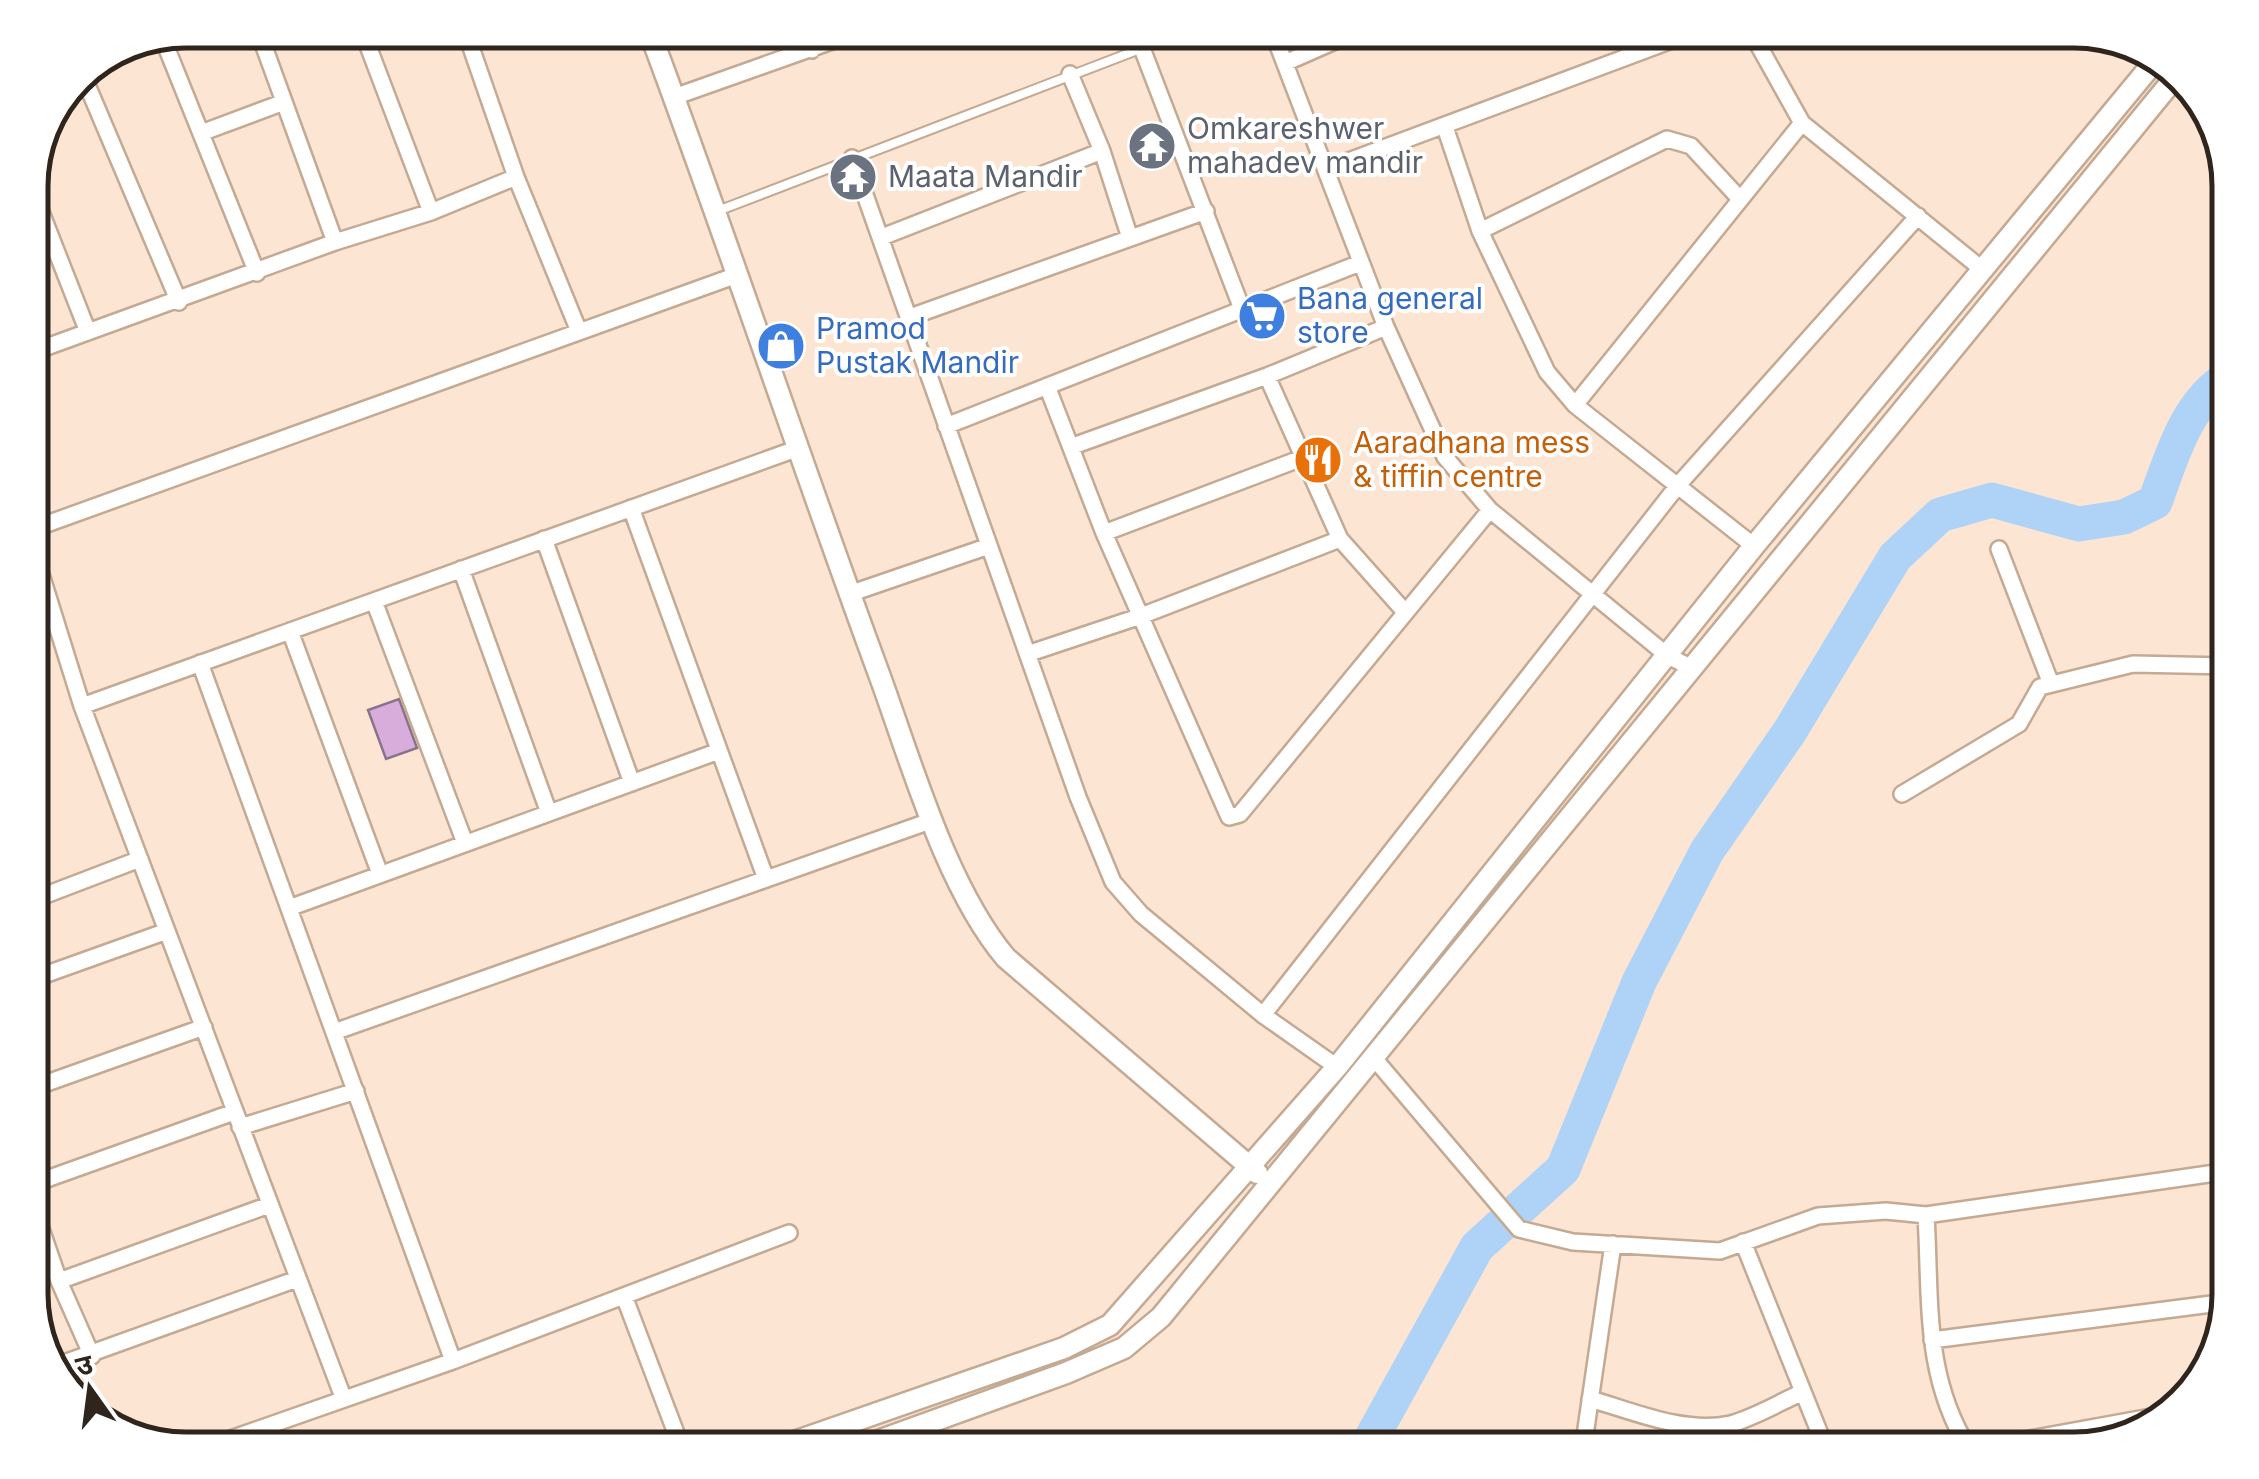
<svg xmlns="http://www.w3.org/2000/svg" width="2259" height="1479" font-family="Inter,'Noto Sans Devanagari',sans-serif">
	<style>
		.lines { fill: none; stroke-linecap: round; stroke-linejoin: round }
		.river { stroke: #afd3f7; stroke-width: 35 }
		.building { fill: #d8addb; stroke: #89738b; stroke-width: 2.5 }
		.service-casing { stroke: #c4a993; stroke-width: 12 }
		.minor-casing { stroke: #c4a993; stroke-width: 20 }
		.tertiary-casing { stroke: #c4a993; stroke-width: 25 }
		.service { stroke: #fff; stroke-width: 8 }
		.minor { stroke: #fff; stroke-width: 15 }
		.tertiary { stroke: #fff; stroke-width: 20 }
		.labels { text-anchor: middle; stroke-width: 8; stroke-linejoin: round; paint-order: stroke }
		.worship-label { font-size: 30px; fill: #5b616d; stroke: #fff; text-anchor: start }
		.shop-label { font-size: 30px; fill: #366cbe; stroke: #fff; text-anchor: start }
		.food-label { font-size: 30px; fill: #c56008; stroke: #fff; text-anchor: start }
		.rim { fill: none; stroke: #2f251c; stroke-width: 5 }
	</style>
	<rect width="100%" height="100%" fill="#fde5d4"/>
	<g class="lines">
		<path class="river" d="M1371,1439L1477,1247L1563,1169L1639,982L1707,851L1790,731L1895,557L1940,515L1992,500L2079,524L2124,517L2155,502C2172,456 2186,403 2229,377"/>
	</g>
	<path class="building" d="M399,699L417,748L386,759L368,710Z"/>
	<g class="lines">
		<g class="service-casing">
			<path id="service" d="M715,212L1140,49"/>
		</g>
		<g class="minor-casing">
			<path id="minor" d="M258,30L335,242
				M362,30L431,212
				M465,30L516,177L578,329
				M805,30L812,50
				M1135,30L1242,309
				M1272,30L1386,327L1445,457L1490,510L1668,656L1692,668
				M1750,30L1802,123L1983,270
				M163,39L257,273
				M1285,63L1360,30
				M82,73L179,302
				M1070,74L1102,151L1129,235
				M674,97L863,30
				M1445,127L1480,231L1547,372L1575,405L1754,546
				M201,133L284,102
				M852,158L1078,797L1113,882L1141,914L1263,1015L1337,1067
				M1327,169L1699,30
				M30,184L88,332
				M1480,231L1667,139L1691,146L1739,198
				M882,237L1102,151
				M910,317L1206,211
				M30,353L335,242L431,212L516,177
				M1267,376L1340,539L1405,612
				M1047,386L1104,533L1229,817L1240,814L1490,510
				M1575,405L1802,123
				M946,426L1360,263
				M1073,446L1267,376L1386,327
				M631,508L766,879
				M30,530L737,275
				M1104,533L1302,458
				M30,539L82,706L343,1397
				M544,539L632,783
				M1999,549L2051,684
				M461,569L549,813
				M849,594L989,546
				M374,601L465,843
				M290,631L380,874
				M1030,653L1141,616L1340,539
				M200,663L453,1361
				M82,706L796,449
				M1902,794L2019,724L2040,687L2133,664L2229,666
				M30,901L140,859
				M289,908L719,751
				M30,980L167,931
				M1263,1015L1679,484L1918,216
				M334,1032L933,820
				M1373,1057L1519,1229L1573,1242L1720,1251L1818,1216L1886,1211L1926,1215L2229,1171
				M30,1089L204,1027
				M240,1127L356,1091
				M30,1185L234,1112
				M30,1197L59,1281L92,1356
				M1926,1215C1931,1299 1923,1376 1969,1449
				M1743,1242L1826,1449
				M59,1281L269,1205
				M624,1296L682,1449
				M1932,1340L2227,1302
				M50,1368L297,1279
				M1590,1399C1633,1411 1684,1434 1730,1424C1754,1418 1780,1402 1803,1392
				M202,1449L453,1361L789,1233
				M1583,1449L1613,1244
				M1975,1449L2162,1415"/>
		</g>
		<g class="tertiary-casing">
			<path id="tertiary" d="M649,30C729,244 800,460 879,674C911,761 946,887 1006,958L1257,1173
				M774,1449L1064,1348L1110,1325L1337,1067L1754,546L2159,56
				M856,1449L1066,1373L1124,1348L1161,1317L2177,75"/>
		</g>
		<use href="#service" class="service"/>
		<use href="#minor" class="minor"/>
		<use href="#tertiary" class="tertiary"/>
	</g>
	<defs>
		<g id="temple-disc" transform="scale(2.5)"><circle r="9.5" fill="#6b7280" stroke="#fff"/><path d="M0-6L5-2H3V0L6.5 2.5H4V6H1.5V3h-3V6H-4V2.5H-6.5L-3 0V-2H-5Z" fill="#fff"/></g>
		<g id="supermarket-disc" transform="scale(2.5)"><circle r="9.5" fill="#3f7fe0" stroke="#fff"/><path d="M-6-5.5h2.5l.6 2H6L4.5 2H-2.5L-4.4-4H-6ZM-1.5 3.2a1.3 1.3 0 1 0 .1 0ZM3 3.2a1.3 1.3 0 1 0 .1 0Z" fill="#fff"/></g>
		<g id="shop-disc" transform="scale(2.5)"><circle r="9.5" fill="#3f7fe0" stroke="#fff"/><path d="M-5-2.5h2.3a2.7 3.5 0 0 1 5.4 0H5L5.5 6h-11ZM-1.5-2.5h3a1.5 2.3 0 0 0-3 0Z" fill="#fff"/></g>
		<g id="restaurant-disc" transform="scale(2.5)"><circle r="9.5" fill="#e8710a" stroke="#fff"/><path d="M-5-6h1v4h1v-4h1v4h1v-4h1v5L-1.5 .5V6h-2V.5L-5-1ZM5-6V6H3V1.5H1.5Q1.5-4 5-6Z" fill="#fff"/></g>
	</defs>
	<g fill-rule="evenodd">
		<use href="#temple-disc" x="1152" y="146"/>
		<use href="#temple-disc" x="853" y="177"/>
		<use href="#supermarket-disc" x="1262" y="316"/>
		<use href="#shop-disc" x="781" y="346"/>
		<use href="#restaurant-disc" x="1318" y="460"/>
	</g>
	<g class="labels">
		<g class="worship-label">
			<text x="1187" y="139">Omkareshwer<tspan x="1187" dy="34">mahadev mandir</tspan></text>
			<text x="888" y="187">Maata Mandir</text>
		</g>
		<g class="shop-label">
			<text x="1297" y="309">Bana general<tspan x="1297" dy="34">store</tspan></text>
			<text x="816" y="339">Pramod<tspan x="816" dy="34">Pustak Mandir</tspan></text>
		</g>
		<g class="food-label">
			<text x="1353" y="453">Aaradhana mess<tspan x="1353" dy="34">&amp; tiffin centre</tspan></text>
		</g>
	</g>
	<path d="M0 0H2259V1479H0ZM186 48H2074A138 138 0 0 1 2212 186V1294A138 138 0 0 1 2074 1432H186A138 138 0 0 1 48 1294V186A138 138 0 0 1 186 48Z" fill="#fff" fill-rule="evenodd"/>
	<path class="rim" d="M186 48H2074A138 138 0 0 1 2212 186V1294A138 138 0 0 1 2074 1432H186A138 138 0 0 1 48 1294V186A138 138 0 0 1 186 48Z"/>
	<g transform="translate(90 1389) rotate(346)" stroke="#ffffff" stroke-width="8" paint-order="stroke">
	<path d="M0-8L18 38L0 25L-18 38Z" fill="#2f251c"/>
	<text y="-15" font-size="28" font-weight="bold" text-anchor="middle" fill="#2f251c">उ</text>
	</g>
</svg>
